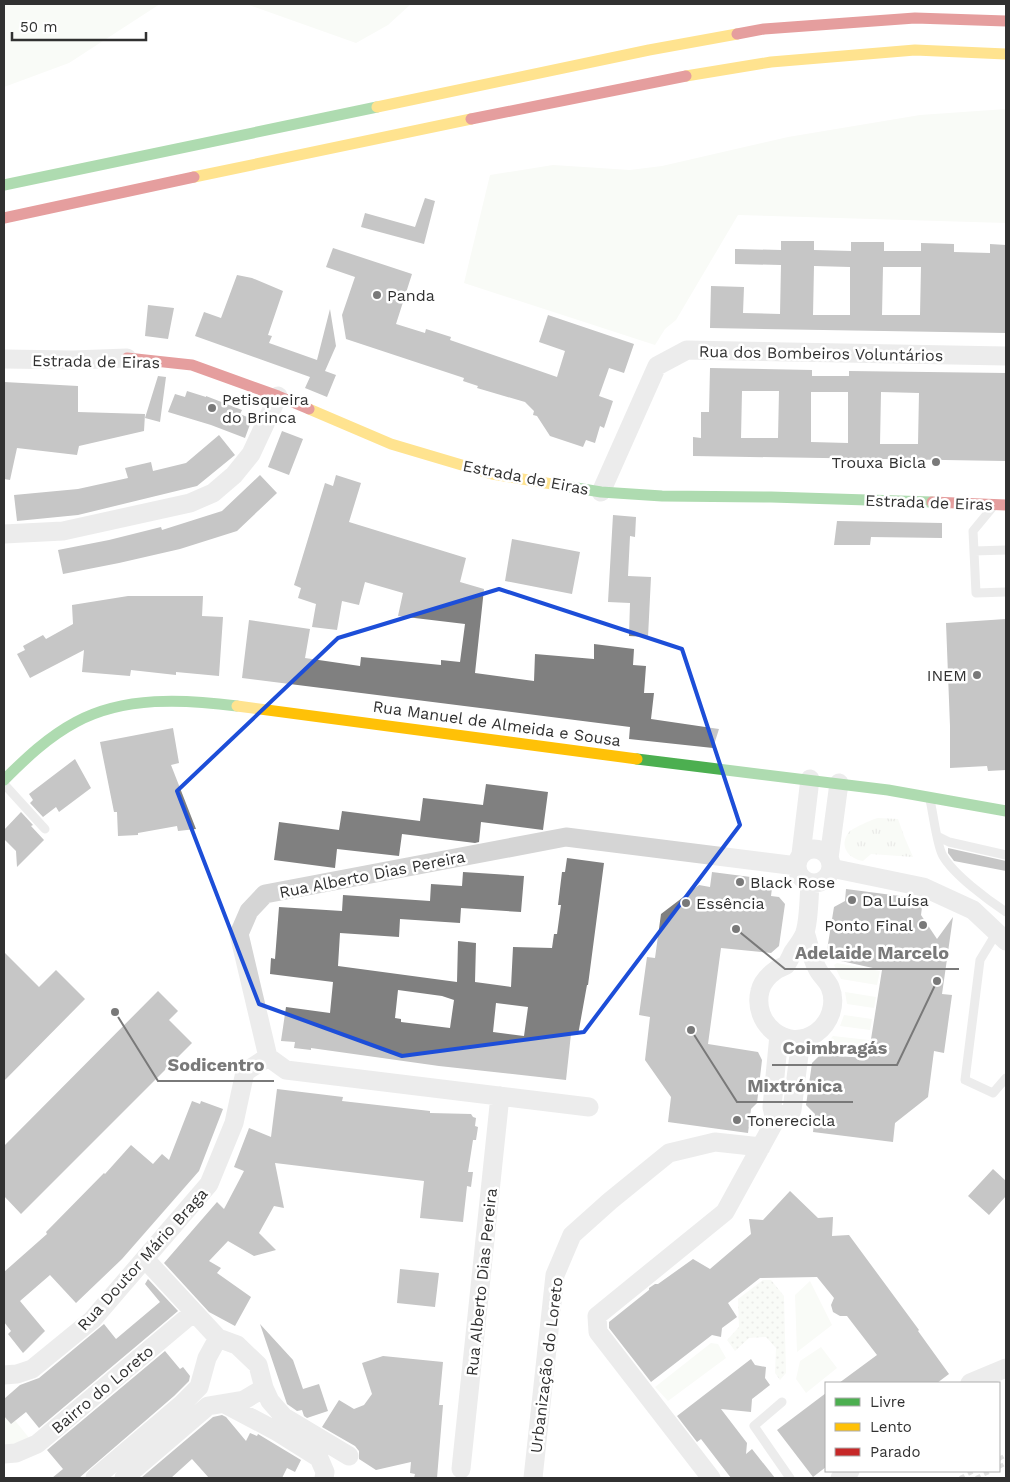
<svg xmlns="http://www.w3.org/2000/svg" width="1010" height="1482" font-family="'Work Sans',sans-serif">
	<style>
		.grass { fill: #f2f5ed }
		.park { fill: url(#park-tufts) }
		.garden { fill: url(#garden-dots) }
		.building { fill: #808080; fill-rule: evenodd }
		.lines { fill: none; stroke-linecap: round; stroke-linejoin: round }
		.lane { stroke: #d5d5d5; stroke-width: 9 }
		.street { stroke: #d5d5d5; stroke-width: 19 }
		.fast { stroke: #4caf50; stroke-width: 11 }
		.slow { stroke: #ffc107; stroke-width: 11 }
		.jam { stroke: #c62828; stroke-width: 11 }
		.rail { stroke: #bdbdbd; stroke-width: 4; stroke-dasharray: 5 4; stroke-linecap: butt }
		.marked { fill: none; stroke: #1d4ed8; stroke-width: 4; stroke-linejoin: round }
		.poi-dot { fill: #797979; stroke: #fff; stroke-width: 2 }
		.labels { text-anchor: middle; stroke-width: 5; stroke-linejoin: round; paint-order: stroke }
		.poi-label { font-size: 16px; fill: #313131; stroke: #fff; text-anchor: start }
		.street-label { font-size: 16px; fill: #313131; stroke: #fff }
		.leader { fill: none; stroke: #797979; stroke-width: 2 }
		.callout-dot { fill: #797979; stroke: #fff; stroke-width: 2 }
		.callout-label { font-size: 18px; text-anchor: middle; font-weight: bold; fill: #797979; stroke: #fff; stroke-width: 5; stroke-linejoin: round; paint-order: stroke }
	</style>
	<defs>
		<pattern id="park-tufts" width="24" height="20" patternUnits="userSpaceOnUse" patternTransform="scale(1.25)"><rect width="24" height="20" fill="#f2f5ed"/><path d="M3 7l-1-3M5 7V3M7 7l1-3M15 17l-1-3M17 17v-4M19 17l1-3" fill="none" stroke="#d0d2cc"/></pattern>
		<pattern id="garden-dots" width="8" height="8" patternUnits="userSpaceOnUse" patternTransform="scale(1.25)"><rect width="8" height="8" fill="#f2f5ed"/><path d="M2 2h.1M6 6h.1" fill="none" stroke="#d0d2cc" stroke-width="1.8" stroke-linecap="round"/></pattern>
	</defs>
	<rect width="100%" height="100%" fill="#fff"/>
	<path class="grass" d="M4,4H160L69,63L4,87Z
		M246,4H411L388,25L356,43Z
		M1006,109V223L738,215L676,320L665,329L655,345L464,283L490,175L553,165L630,170L662,166L788,137L920,115Z
		M837,963L880,971L877,985L841,979L834,965Z
		M845,992L876,997L874,1008L847,1004Z
		M844,1015L872,1019L870,1030L840,1026Z
		M833,1036L869,1040L867,1054L824,1051L822,1048Z
		M810,1281L832,1325L797,1352L795,1295Z
		M711,1343L718,1344L726,1358L668,1401L655,1387Z
		M821,1347L837,1368L806,1393L796,1379L800,1361Z
		M4,1407L30,1439L4,1449Z"/>
	<path class="park" d="M878,818L898,819L904,836L913,857L871,854L863,861C849,859 838,846 849,832C853,828 873,819 878,818Z"/>
	<path class="garden" d="M763,1280H771L784,1296L786,1373L780,1380L775,1373L776,1348L766,1337L749,1338L735,1351L727,1340L739,1327L738,1299Z"/>
	<path class="building" d="M425,198L435,201L424,244L361,227L365,213L415,227Z
		M781,241H814V250L851,251V242H884V251H921V243L954,244V252L990,253V244L1006,245V333L710,328L711,286L744,287L743,313L780,314L781,265L735,264V249L781,250ZM814,266L850,267V315H813ZM883,267H921L920,315H882Z
		M333,248L412,274L396,324L425,333L426,329L451,337L450,340L557,377L565,351L539,342L548,315L634,344L624,373L609,368L599,396L613,401L604,428L600,426L595,443L586,440L583,447L550,436L537,416L533,415L534,411L525,402L477,388L478,386L463,381L464,378L346,339L342,315L355,277L326,267Z
		M237,275L252,278L283,291L268,335L272,336L269,343L317,360L330,309L336,346L325,371L336,375L327,397L305,388L310,377L195,336L204,312L221,318Z
		M148,305L174,308L168,339L145,336Z
		M710,368L812,370V376H849V371L1006,373V461L693,456V437L701,438V412H709ZM742,391H779L778,438H741ZM811,392H848V443L811,442ZM881,392L919,393L918,444H880Z
		M158,376L166,377L160,422L145,418Z
		M4,382L78,386V412L145,414L144,431L79,446L77,455L17,448L10,480L4,479Z
		M187,391L206,397V396L242,410L240,414L252,419L245,438L211,425L168,412L175,394L185,397Z
		M282,431L303,439L289,475L268,467Z
		M219,435L235,455L197,486L78,515L17,521L14,495L78,489L128,478L125,468L151,462L153,471L186,463Z
		M260,475L277,493L237,531L180,549L119,563L63,574L58,550L109,540L161,527L162,530L222,511Z
		M336,475L361,483L349,522L466,558L460,582L484,589L475,673L534,681L535,654L594,659V644L634,649L633,665L646,666L644,693H654L651,719L719,729L713,748L629,739L630,727L242,678L249,620L310,629L305,658L360,666L361,657L441,665V660L460,662L465,624L398,616L403,593L365,582L359,605L342,601L337,630L312,627L316,604L298,598L301,588L294,585L325,483L333,486Z
		M613,515L636,517L635,537L630,536L628,576L651,577L648,637L629,636L630,603L608,602Z
		M837,521L942,523V538L871,537L870,545H834Z
		M512,539L580,552L572,594L505,581Z
		M128,596H203L202,616L223,617L219,676L176,672V675L131,670L130,676L82,672L84,650L30,678L17,654L25,650L23,646L43,635L46,639L73,624L72,605Z
		M1006,619V770L988,771L987,766L950,768V726L946,623Z
		M173,728L179,763L171,765L196,829L178,831L177,826L138,833V835L118,836L117,812H114L100,742Z
		M75,759L91,788L59,812L56,807L43,817L30,803L33,800L29,794Z
		M486,784L548,792L543,830L481,822L479,842L475,843L402,834L399,856L337,849L335,868L274,860L279,822L339,830L342,811L420,821L423,798L483,805Z
		M21,812L33,825L31,826L44,840L17,867L16,851L4,839V830Z
		M948,848L1006,861V871L954,861L948,853Z
		M567,858L604,863L588,985H587L578,1035L571,1034L566,1080L439,1066L311,1048V1050L294,1048L295,1042L281,1041L286,1007L330,1013L333,982L270,974L271,958L275,959L279,907L342,911L343,895L430,901L431,884L462,886L463,872L524,876L521,912L461,908L460,923L400,919L399,937L340,933L338,966L457,982L458,941L476,943L475,982L511,987L513,947L552,948L554,934H557L561,905H558L562,872H565ZM398,990L442,996L454,1000L450,1028L401,1022V1019L395,1018ZM496,1003L528,1007L524,1036L493,1032Z
		M712,872L773,880L771,896L779,897L785,904L779,946L771,953L721,948L708,1044L758,1052L762,1060L757,1103L751,1109L748,1133L668,1122L671,1097L645,1060L650,1017L639,1015L647,957L655,958L661,914L699,885L710,887Z
		M846,889L923,899L921,915L937,939L953,917L942,994L952,995L944,1053L934,1051L928,1097L895,1123L893,1142L813,1132L815,1114L806,1105L812,1063L820,1055L868,1058L882,970L832,959L827,950L834,907L845,901Z
		M4,952L39,987L56,970L85,999L4,1081Z
		M158,991L178,1011L169,1020L192,1043L21,1214L4,1196V1146Z
		M277,1089L343,1097L342,1101L430,1111V1113L471,1114L473,1117L476,1118L475,1126L478,1127L476,1140H473L468,1172H473L471,1187L467,1186L463,1222L420,1218L424,1181L275,1163L284,1208L274,1206L259,1233L276,1250L254,1256L228,1241L209,1261L221,1268L217,1273L251,1297L235,1326L209,1312L164,1263L217,1202L224,1209L244,1171L234,1167L249,1128L271,1137Z
		M192,1101L200,1104L201,1101L223,1109L199,1171L122,1259L76,1303L50,1275L20,1301L45,1331L23,1353L8,1334L11,1331L4,1322V1272L47,1234L46,1232L104,1173L105,1174L131,1145L153,1164L162,1154L169,1160Z
		M993,1169L1006,1181V1196L989,1215L968,1196Z
		M790,1191L818,1218L833,1217L832,1236L849,1235L919,1330L918,1331L949,1374L937,1383H839L877,1355L847,1316H840L833,1312L831,1305L834,1298L817,1277L760,1278L728,1303L737,1317L722,1328L721,1337L712,1335L651,1382L609,1328V1322L649,1290V1288L655,1284H658L693,1259L710,1269L751,1234L749,1219L763,1220Z
		M400,1269L439,1273L435,1307L397,1303Z
		M148,1279L178,1311L39,1428L26,1412L11,1424L4,1416V1399L20,1385L39,1378L104,1324L116,1339L160,1302L145,1284Z
		M260,1324L293,1360L303,1389L319,1384L328,1411L307,1418L304,1416L302,1410L297,1411L287,1404Z
		M165,1351L180,1369L183,1367L190,1376L189,1381L174,1396L79,1478H52L63,1469L47,1450Z
		M383,1356L443,1362L439,1405H443L437,1478H414L415,1474L410,1473L411,1462L376,1470L359,1459V1451L355,1446L322,1427L339,1400L354,1409L364,1405L372,1394L362,1363Z
		M751,1359L755,1365L766,1367L765,1378L770,1385L752,1399L751,1412L721,1409L747,1443L746,1454L752,1449L775,1478H731L701,1439L697,1442L677,1416Z
		M826,1393V1467L813,1477L777,1430Z
		M222,1415L226,1417L246,1441L250,1433L257,1436L258,1434L301,1460L295,1472L287,1468L282,1478H209L192,1459L171,1478H141L213,1417Z"/>
	<g class="lines">
		<path class="lane" d="M992,508L973,531L976,593L1006,592
			M974,551L1006,550
			M4,784L45,829
			M930,800C933,812 937,847 943,856C954,875 988,900 1006,912
			M937,836L949,842L1006,855
			M997,932L980,960L965,1080L993,1093L1006,1078
			M782,1402L754,1426L790,1478"/>
		<path class="street" d="M4,359L73,360L127,358
			M601,492L657,366L687,350L1006,356
			M4,534L63,531L190,503L213,493L234,475L251,454L278,396
			M797 866a17 17 0 1 1 34 0a17 17 0 1 1-34 0Z
			M801,854L810,779
			M829,858L839,783
			M831,868L923,887L973,910L1006,941
			M805,932C809,944 811,957 817,968C820,975 827,980 830,987C837,1004 830,1023 816,1033C786,1053 752,1023 760,991C762,982 769,975 776,970C779,968 783,967 786,965C789,961 791,956 793,952C797,946 803,939 805,932C809,920 809,896 810,883
			M589,1107L286,1070L268,1057L239,934L249,911L265,894L566,837L797,866
			M775,1121L772,1107L779,1035
			M145,1259L218,1338L237,1345L258,1365L264,1388L270,1401L284,1417L349,1456
			M4,1375L17,1374L32,1369L92,1320L209,1184L234,1123L245,1072L268,1057
			M970,1383L1006,1368
			M225,1404L276,1431L319,1458L325,1472L324,1478
			M4,1454L16,1453L37,1444L194,1312
			M461,1469L500,1096
			M95,1478L182,1404L199,1387L207,1358L218,1338
			M124,1478L208,1406L244,1400L264,1388
			M533,1478L555,1275L572,1235L610,1201L669,1153L715,1142L761,1147
			M711,1478L598,1332L597,1316L725,1212L775,1121L792,1110L801,1039
			M840,1478L850,1471"/>
		<path class="fast" d="M4,185L377,107
			M552,484L601,492L662,496L771,497L932,502
			M637,759L888,790L1006,811
			M4,780C26,758 48,737 76,722C124,696 184,699 237,706"/>
		<path class="slow" d="M686,76L771,62L915,50L1006,54
			M377,107L649,50L737,34
			M194,177L471,119
			M309,409L391,444L492,474L552,484
			M237,706L637,759"/>
		<path class="jam" d="M737,34L764,29L915,18L1006,21
			M471,119L686,76
			M4,218L194,177
			M127,358L192,365L278,396L309,409
			M932,502L1006,505"/>
		<path class="rail" d="M999,1459L1006,1455
			M999,1467L1006,1463
			M960,1478L974,1471
			M976,1478L991,1471"/>
	</g>
	<path d="M0 0H1010V1482H0ZM499,589L682,649L740,825L584,1032L402,1056L259,1004L177,791L338,638Z" fill="#fff" fill-opacity=".55" fill-rule="evenodd"/>
	<path class="marked" d="M499,589L682,649L740,825L584,1032L402,1056L259,1004L177,791L338,638Z"/>
	<g class="poi-dot">
		<circle cx="377" cy="295" r="5"/>
		<circle cx="212" cy="408" r="5"/>
		<circle cx="936" cy="462" r="5"/>
		<circle cx="977" cy="675" r="5"/>
		<circle cx="740" cy="882" r="5"/>
		<circle cx="852" cy="900" r="5"/>
		<circle cx="686" cy="903" r="5"/>
		<circle cx="923" cy="925" r="5"/>
		<circle cx="737" cy="1120" r="5"/>
	</g>
	<g class="labels">
		<g class="poi-label">
			<text x="387" y="301">Panda</text>
			<text x="222" y="405">Petisqueira<tspan x="222" dy="18">do Brinca</tspan></text>
			<text x="926" y="468" text-anchor="end">Trouxa Bicla</text>
			<text x="967" y="681" text-anchor="end">INEM</text>
			<text x="750" y="888">Black Rose</text>
			<text x="862" y="906">Da Luísa</text>
			<text x="696" y="909">Essência</text>
			<text x="913" y="931" text-anchor="end">Ponto Final</text>
			<text x="747" y="1126">Tonerecicla</text>
		</g>
		<g class="street-label">
			<text transform="translate(821 353) rotate(1)" y="6">Rua dos Bombeiros Voluntários</text>
			<text transform="translate(96 361) rotate(1)" y="6">Estrada de Eiras</text>
			<text transform="translate(526 477) rotate(11)" y="6">Estrada de Eiras</text>
			<text transform="translate(929 502) rotate(2)" y="6">Estrada de Eiras</text>
			<text transform="translate(497 723) rotate(8)" y="6">Rua Manuel de Almeida e Sousa</text>
			<text transform="translate(372 874) rotate(-11)" y="6">Rua Alberto Dias Pereira</text>
			<text transform="translate(142 1259) rotate(-48)" y="6">Rua Doutor Mário Braga</text>
			<text transform="translate(481 1282) rotate(-84)" y="6">Rua Alberto Dias Pereira</text>
			<text transform="translate(546 1365) rotate(-83)" y="6">Urbanização do Loreto</text>
			<text transform="translate(102 1389) rotate(-40)" y="6">Bairro do Loreto</text>
		</g>
	</g>
	<path class="leader" d="M736 929L785 969H959M937 981L897 1065H772M115 1012L158 1081H274M691 1030L737 1102H853"/>
	<g class="callout-dot">
		<circle cx="736" cy="929" r="5"/>
		<circle cx="937" cy="981" r="5"/>
		<circle cx="115" cy="1012" r="5"/>
		<circle cx="691" cy="1030" r="5"/>
	</g>
	<g class="callout-label">
		<text x="872" y="959">Adelaide Marcelo</text>
		<text x="835" y="1054">Coimbragás</text>
		<text x="216" y="1071">Sodicentro</text>
		<text x="795" y="1092">Mixtrónica</text>
	</g>
	<rect width="1010" height="1482" fill="none" stroke="#313131" stroke-width="10"/>
	<rect x="825" y="1382" width="175" height="90" fill="#ffffff" stroke="#adadad"/>
	<rect x="835" y="1398" width="25" height="8" fill="#4caf50" stroke="#adadad"/>
	<text x="870" y="1407" font-size="15" fill="#313131">Livre</text>
	<rect x="835" y="1423" width="25" height="8" fill="#ffc107" stroke="#adadad"/>
	<text x="870" y="1432" font-size="15" fill="#313131">Lento</text>
	<rect x="835" y="1448" width="25" height="8" fill="#c62828" stroke="#adadad"/>
	<text x="870" y="1457" font-size="15" fill="#313131">Parado</text>
	<path d="M12 32v8h134v-8" fill="none" stroke="#313131" stroke-width="2.5"/>
	<text x="20" y="32" font-size="15" fill="#313131" stroke="#ffffff" stroke-width="4" paint-order="stroke">50 m</text>
</svg>
